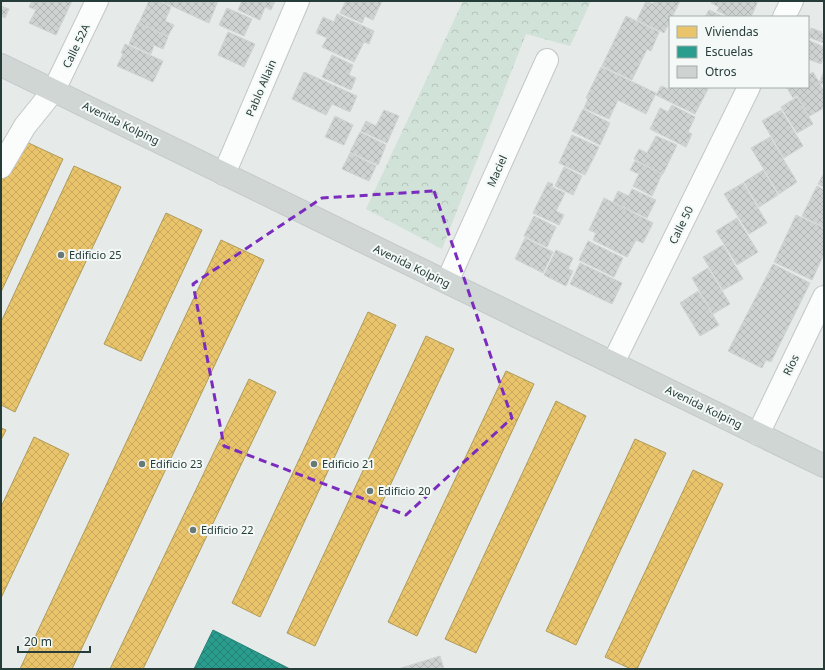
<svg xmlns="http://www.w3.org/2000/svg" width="825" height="670" font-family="'Noto Sans',sans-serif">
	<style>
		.park { fill: url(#park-crowns) }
		.homes { fill: url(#homes-cross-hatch); stroke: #ae9b5b }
		.schools { fill: url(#schools-cross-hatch); stroke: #288075 }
		.building { fill: url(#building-cross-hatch); stroke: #cfd3d1 }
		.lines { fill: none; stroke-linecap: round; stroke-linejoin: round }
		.minor-casing { stroke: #c3c7c5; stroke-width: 24 }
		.primary-casing { stroke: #c2c9c8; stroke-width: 24 }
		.minor { stroke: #fbfcfc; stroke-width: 22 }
		.primary { stroke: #cfd6d4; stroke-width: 22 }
		.marked { fill: none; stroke: #7b2cbf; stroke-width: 3; stroke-dasharray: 8 5; stroke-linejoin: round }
		.poi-dot { fill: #697976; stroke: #f4f9f7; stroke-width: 1.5 }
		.labels { text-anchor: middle; stroke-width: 4; stroke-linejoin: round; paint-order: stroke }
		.street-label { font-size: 11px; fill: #253c38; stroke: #f4f9f7 }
		.poi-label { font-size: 11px; fill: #253c38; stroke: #f4f9f7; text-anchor: start }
	</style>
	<defs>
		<pattern id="park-crowns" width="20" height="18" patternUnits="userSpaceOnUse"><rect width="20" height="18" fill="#d1e2d8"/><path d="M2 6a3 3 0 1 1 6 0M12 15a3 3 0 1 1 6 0" fill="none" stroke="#b3c3ba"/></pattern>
		<pattern id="homes-cross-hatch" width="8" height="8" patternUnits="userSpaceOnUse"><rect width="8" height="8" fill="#e9c46a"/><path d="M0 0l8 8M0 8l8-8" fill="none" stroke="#c8a95d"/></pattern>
		<pattern id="schools-cross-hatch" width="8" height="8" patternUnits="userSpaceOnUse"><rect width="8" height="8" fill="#2a9d8f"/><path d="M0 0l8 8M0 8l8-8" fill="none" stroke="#248176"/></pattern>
		<pattern id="building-cross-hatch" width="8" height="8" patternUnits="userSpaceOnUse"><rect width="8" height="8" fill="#ced3d1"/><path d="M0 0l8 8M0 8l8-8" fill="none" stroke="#b1b6b4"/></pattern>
	</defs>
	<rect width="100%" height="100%" fill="#e6eae8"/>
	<path class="park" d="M463,1H591L570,46L526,34L442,249L366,209Z"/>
	<path class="homes" d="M20,139L63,159L1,292V178Z
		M74,166L121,187L15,412L1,405V322Z
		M166,213L202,230L141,361L104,344Z
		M221,240L264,260L72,669H20Z
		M368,312L396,325L260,617L232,603Z
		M426,336L454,349L315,646L287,633Z
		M506,371L534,384L417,636L388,622Z
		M249,379L276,392L143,669H110Z
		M556,401L586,416L476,653L445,639Z
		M1,428L6,430L1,440Z
		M34,437L69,454L1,598V507Z
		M635,439L666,453L576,645L546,631Z
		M693,470L723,484L637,669H631L605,657Z"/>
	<path class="schools" d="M213,630L290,669H194Z"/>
	<path class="building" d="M32,1H40L42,2L43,1H72L56,35L29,23L36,10L29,7Z
		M149,1H158L171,7L165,21L174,25L168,36L139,23Z
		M161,1H218L209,23Z
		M242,1H275L271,10L265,7L260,20L238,10Z
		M346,1H382L373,20L365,16L362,23L340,13Z
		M646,1L653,4L654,1H680L672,17H670V21L664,33L637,20Z
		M712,1H758L751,17H730L717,11L719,7L711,3Z
		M1,6L9,9L5,18L1,16Z
		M227,8L252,19L244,36L219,25Z
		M709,10L724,17H705Z
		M337,14L374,31L369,44L364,42L354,62L322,47L327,38L316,33L323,17L334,22Z
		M626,16L659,32L651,51L647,49L632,80L602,66Z
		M138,23L168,37L163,49L154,45L151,54L129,44Z
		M811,28L822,32L821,33L824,34V43L808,37Z
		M228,32L255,44L244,67L218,55Z
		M808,40L824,47V56L821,64L808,59Z
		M125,44L163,61L153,82L117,66L123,54L121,53Z
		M332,55L353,65L349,75L356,78L351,90L322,77Z
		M601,67L656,93L646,114L618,100L609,119L584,108L588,99L586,98Z
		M824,71V85L819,83Z
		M304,72L357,96L350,112L332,104L326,115L292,99Z
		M813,72L824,91V108L809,116L797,95L793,98L787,88L789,87H808V75Z
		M661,86L669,89L670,87H709L695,114L656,95Z
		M797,97L813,124L797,133L781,107Z
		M672,105L695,117L688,132L692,134L686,147L650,129L660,108L668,112Z
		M583,109L610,123L600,145L572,131Z
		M384,110L399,116L387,143L361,131L366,121L376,126Z
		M781,110L803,146L784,158L762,121Z
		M335,116L353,125L344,145L325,137Z
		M360,132L386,145L378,165L350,152Z
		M572,135L599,147L585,175L559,163Z
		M656,136L677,145L663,174L634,159L639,149L647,153Z
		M770,137L797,182L779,194L751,148Z
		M350,153L376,166L369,181L342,169Z
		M635,161L662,174L652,196L633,186L639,174L630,170Z
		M564,167L582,176L573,195L555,186Z
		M763,170L778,195L759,207L744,182Z
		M824,173V187L818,184Z
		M548,182L553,184L552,187L565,193L556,211L564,215L559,225L533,213Z
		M743,183L767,223L749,234L724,194Z
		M817,186L824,190V227L802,216Z
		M632,189L656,200L647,218L613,202L618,191L629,196Z
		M604,198L653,223L643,243L636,240L627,257L593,240L596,233L589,230Z
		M796,215L824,228V254L812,280L774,262Z
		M534,216L556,227L547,247L524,236Z
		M737,218L758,252L737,265L716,231Z
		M525,238L553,252L543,273L515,259Z
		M588,241L623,258L614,277L579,260Z
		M723,245L743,279L723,290L703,257Z
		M556,250L573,258L568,269L573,271L566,286L544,275Z
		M580,263L622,283L612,304L570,284Z
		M773,264L810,283L771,362L766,360L762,368L728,351Z
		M708,268L730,304L713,314L692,278Z
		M698,291L719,325L700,336L680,303Z
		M440,656L444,669H398Z"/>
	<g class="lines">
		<g class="minor-casing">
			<path id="minor" d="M784,17L792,1
				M1,167L25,126L54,90L97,1
				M224,174L298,1
				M447,282L547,60
				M613,363L749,87
				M758,434L824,297"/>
		</g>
		<g class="primary-casing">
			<path id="primary" d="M1,65L824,466"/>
		</g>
		<use href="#minor" class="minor"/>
		<use href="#primary" class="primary"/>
	</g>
	<path class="marked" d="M434,191L512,418L406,515L224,446L193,284L322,198Z"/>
	<g class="poi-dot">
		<circle cx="61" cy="255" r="4"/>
		<circle cx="142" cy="464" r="4"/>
		<circle cx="314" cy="464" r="4"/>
		<circle cx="370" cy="491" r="4"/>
		<circle cx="193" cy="530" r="4"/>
	</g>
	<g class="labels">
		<g class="street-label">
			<text transform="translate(76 46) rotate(-64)" y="4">Calle 52A</text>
			<text transform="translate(261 88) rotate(-67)" y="4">Pablo Allain</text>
			<text transform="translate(121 123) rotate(26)" y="4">Avenida Kolping</text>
			<text transform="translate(497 171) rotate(-66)" y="4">Maciel</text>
			<text transform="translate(681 225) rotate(-64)" y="4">Calle 50</text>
			<text transform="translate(412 266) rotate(26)" y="4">Avenida Kolping</text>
			<text transform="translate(791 365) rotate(-64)" y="4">Ríos</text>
			<text transform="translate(704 407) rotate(26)" y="4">Avenida Kolping</text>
		</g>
		<g class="poi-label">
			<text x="69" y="259">Edificio 25</text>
			<text x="150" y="468">Edificio 23</text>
			<text x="322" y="468">Edificio 21</text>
			<text x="378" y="495">Edificio 20</text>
			<text x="201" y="534">Edificio 22</text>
		</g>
	</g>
	<rect width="825" height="670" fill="none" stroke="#253c38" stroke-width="4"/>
	<rect x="669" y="16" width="140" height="72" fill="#f4f9f7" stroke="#a1adab"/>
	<rect x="677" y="26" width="20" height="12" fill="#e9c46a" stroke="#a1adab"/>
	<text x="705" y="36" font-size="12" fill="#253c38">Viviendas</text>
	<rect x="677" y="46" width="20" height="12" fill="#2a9d8f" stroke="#a1adab"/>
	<text x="705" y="56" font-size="12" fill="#253c38">Escuelas</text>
	<rect x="677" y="66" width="20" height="12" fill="#ced3d1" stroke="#a1adab"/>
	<text x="705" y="76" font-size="12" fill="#253c38">Otros</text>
	<path d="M18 646v6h72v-6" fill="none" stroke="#253c38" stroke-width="2"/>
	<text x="24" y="646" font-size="12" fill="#253c38" stroke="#f4f9f7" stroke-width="3" paint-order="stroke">20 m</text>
</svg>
